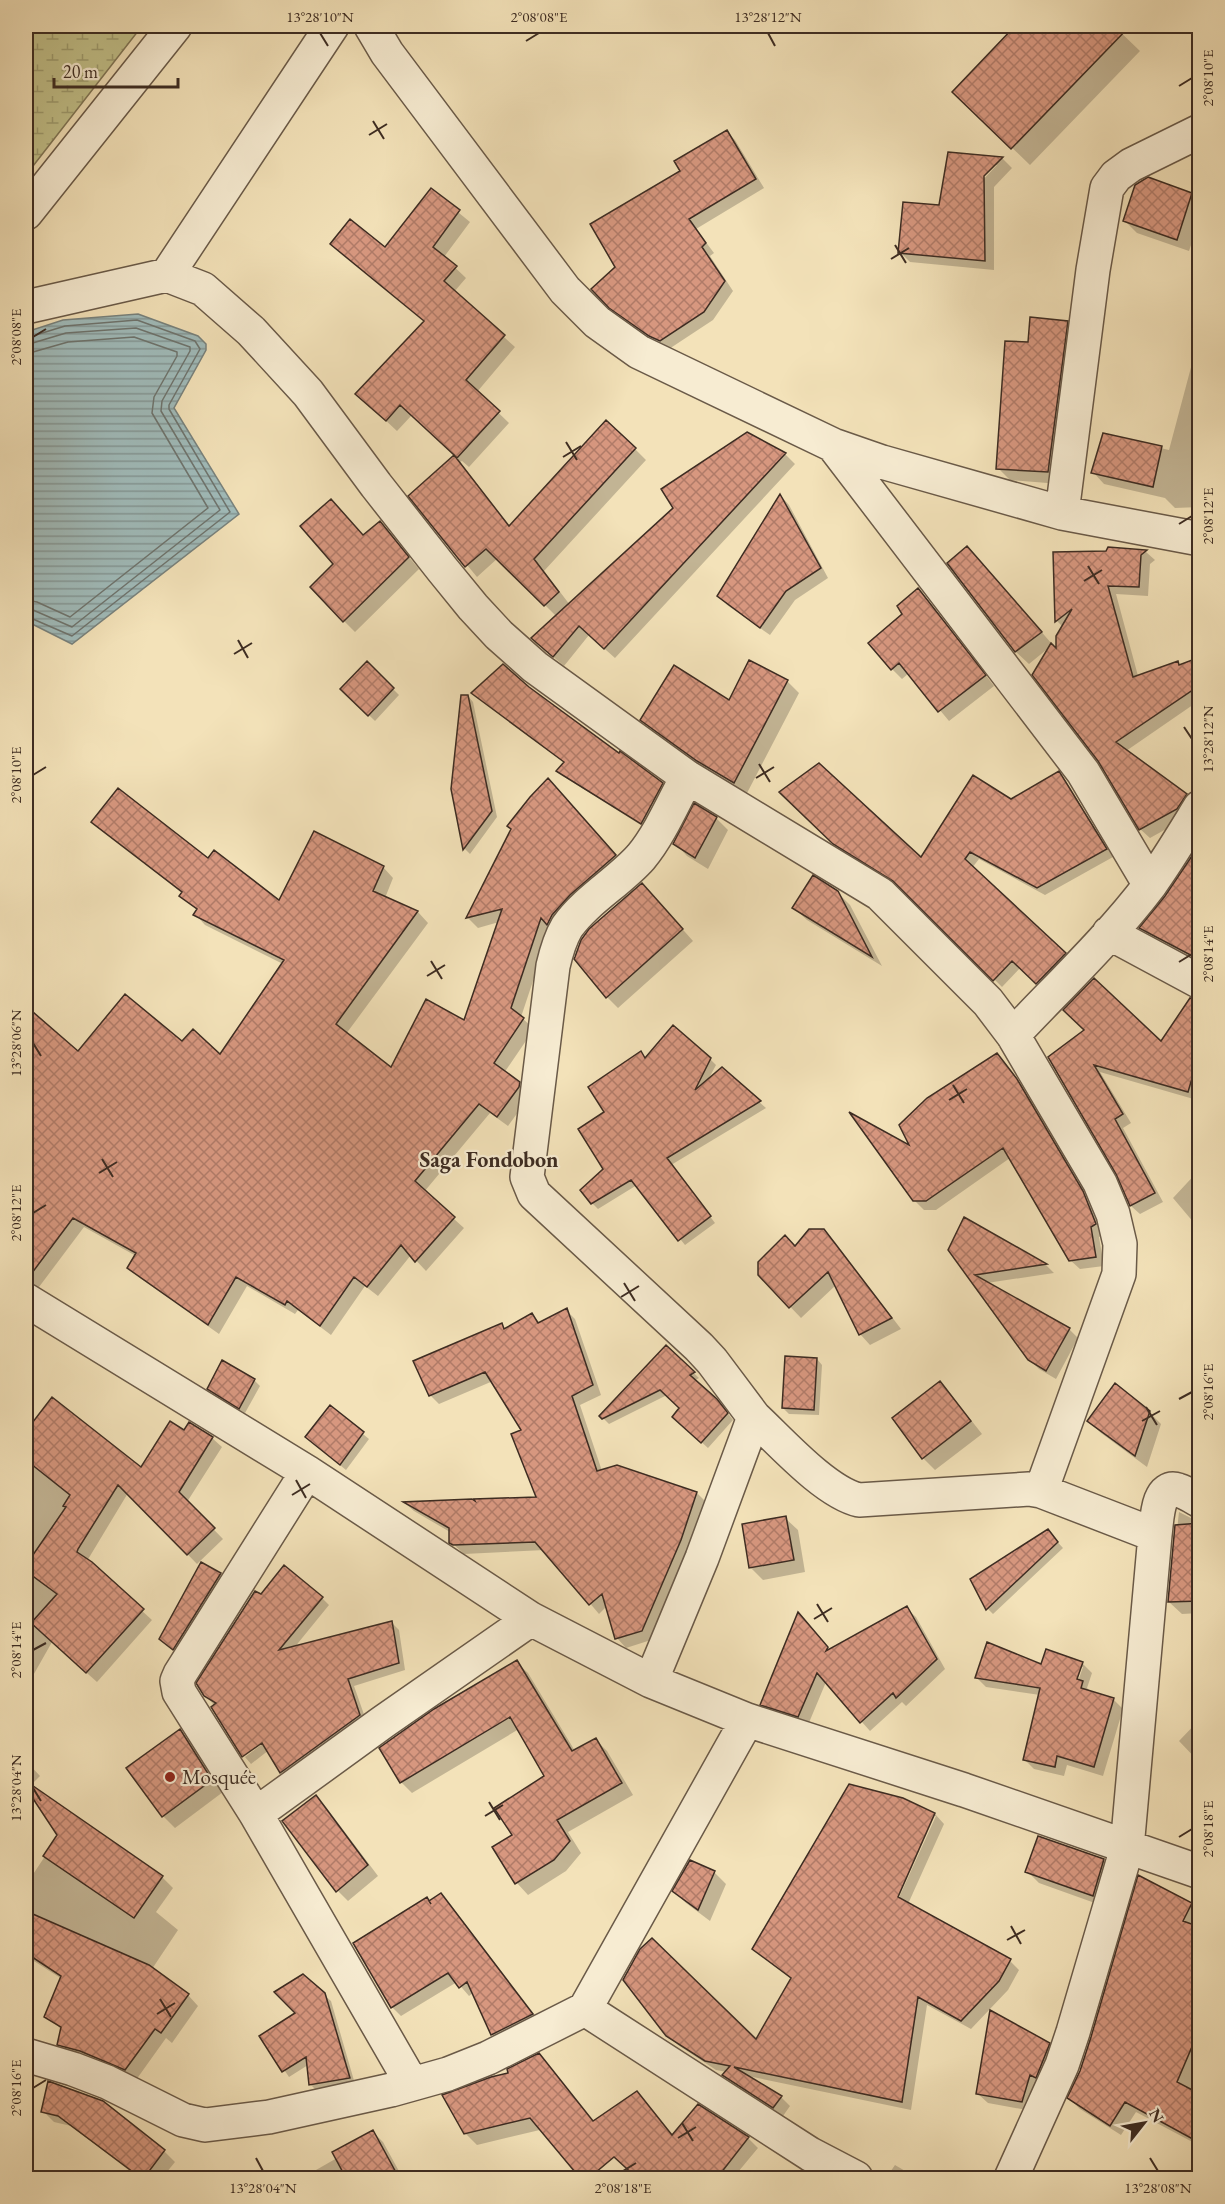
<svg xmlns="http://www.w3.org/2000/svg" width="1225" height="2204" font-family="'EB Garamond',serif">
	<style>
		.wetland { fill: url(#wetland-marsh); stroke: #807656; stroke-width: 1.5 }
		.water { fill: url(#water-rules); stroke: #78827d; stroke-width: 1.5 }
		.shadow { fill: #0003; fill-rule: evenodd }
		.lines { fill: none; stroke-linecap: round; stroke-linejoin: round }
		.shore { stroke: #6e746e; stroke-width: 1.5 }
		.building { fill: url(#building-cross-hatch); stroke: #3d2c22; stroke-width: 1.5 }
		.minor-casing { stroke: #6a5a48; stroke-width: 36 }
		.minor { stroke: #f7ecd2; stroke-width: 33 }
		.ticks { fill: none; stroke: #3d2c22; stroke-width: 2 }
		.poi-dot { fill: #8f2418; stroke: #f7ecd2; stroke-width: 2 }
		.labels { text-anchor: middle; stroke-width: 4.5; stroke-linejoin: round; paint-order: stroke }
		.poi-label { font-size: 21px; fill: #3d2c22; stroke: #f7ecd2; text-anchor: start }
		.neighbourhood-label { font-size: 22px; font-weight: bold; fill: #3d2c22; stroke: #f7ecd2 }
		.neatline { fill: none; stroke: #3d2c22; stroke-width: 2 }
		.ticks-label { font-size: 15px; text-anchor: middle; fill: #3d2c22 }
	</style>
	<defs>
		<pattern id="wetland-marsh" width="20" height="14" patternUnits="userSpaceOnUse" patternTransform="scale(1.5)"><rect width="20" height="14" fill="#c2c18a"/><path d="M1 5h8M5 5V1M11 12h8M15 12V8" fill="none" stroke="#9f9d70"/></pattern>
		<pattern id="water-rules" width="6" height="5" patternUnits="userSpaceOnUse" patternTransform="scale(1.5)"><rect width="6" height="5" fill="#a0bbba"/><path d="M0 2.5h6" fill="none" stroke="#849897"/></pattern>
		<pattern id="building-cross-hatch" width="8" height="8" patternUnits="userSpaceOnUse" patternTransform="scale(1.5)"><rect width="8" height="8" fill="#d7977f"/><path d="M0 0l8 8M0 8l8-8" fill="none" stroke="#b07b68"/></pattern>
	</defs>
	<rect width="100%" height="100%" fill="#f3e2b9"/>
	<filter id="stains"><feTurbulence type="fractalNoise" baseFrequency=".00333" numOctaves="4"/><feColorMatrix values="0 0 0 0 .2 0 0 0 0 .09 0 0 0 0 .02 0 0 0 .5 -.17"/></filter>
	<radialGradient id="worn" r=".72"><stop offset=".6" stop-color="#630" stop-opacity="0"/><stop offset="1" stop-color="#630" stop-opacity=".3"/></radialGradient>
	<path class="wetland" d="M26,26H142L26,175Z"/>
	<path class="water" d="M138,314L198,336L206,344V350L174,408L239,514L72,644L26,621V332L63,320Z"/>
	<path class="shadow" d="M1017,26H1114L1140,51L1030,165L954,92Z
		M726,131L735,140L764,188L696,229L714,253L710,256L733,291L713,320L669,349L659,344L620,316L593,289L617,267L682,172Z
		M949,154L1002,158L1012,168L994,187V270L910,262L900,252L941,206ZM993,165H997L980,183L978,181Z
		M431,190L470,222L444,257L466,278L454,292L515,347L477,392L509,423L469,467L462,461L460,462L510,527L635,449L646,460L544,571L570,605L785,454L795,464L615,658L589,635L564,666L543,648L557,617L498,558L477,577L410,496L456,455L412,415L397,431L368,404L425,322L343,254L386,250Z
		M1191,194L1200,202V218L1189,251L1137,233L1125,221Z
		M1067,323L1079,335L1060,484L1010,480L998,468L1029,343Z
		M1194,356L1200,358V507L1175,508L1165,498L1104,484L1093,472L1104,435L1169,450Z
		M781,496L789,505L828,578L795,600L770,635L727,605L719,596Z
		M380,523L419,569L355,632L344,621L364,537Z
		M1109,549L1146,552L1155,560L1150,564L1148,596L1116,594L1138,676L1178,663L1181,666L1200,658V700L1126,751L1186,795L1195,804L1186,818L1150,838L1140,829L1051,646L1029,664L1016,652L949,563L979,560L1058,651L1063,627L1057,621L1054,553L1107,552Z
		M918,590L928,600L994,686L949,721L909,673L902,679L892,669L904,614Z
		M367,663L399,695L375,721L342,689Z
		M787,681L799,693L746,795L711,773L654,732L642,719L729,702Z
		M528,688L668,790L647,829L563,776L558,771L565,763L473,694Z
		M468,696L473,702L497,817L470,854L465,849L452,788Z
		M1059,773L1066,781L1113,857L1045,895L979,859L972,868L1073,961L1044,991L1021,967L1002,987L903,888L843,851L781,792L921,859L1011,800Z
		M558,791L625,866L551,927L521,1017L534,1029L504,1073L529,1093V1097L508,1126L490,1113L424,1192L464,1228L426,1271L411,1255L378,1296L365,1286L331,1335L298,1310L295,1314L247,1286L219,1334L140,1278L129,1268L136,1256L84,1227L36,1291L26,1283V1199L44,1173L26,1155V1023L33,1014L78,1053L182,1043L220,1057L283,964L205,925L195,914L198,911L181,896L183,894L93,822L208,860L280,903L383,867L393,878L385,898L418,912L428,923L346,1034L392,1069L465,1022L499,922L478,928L468,918L513,830Z
		M716,818L728,830L708,869L687,856L675,843Z
		M1200,846V963L1150,936L1141,928L1180,877Z
		M837,892L850,905L882,966L807,920L794,908Z
		M653,896L693,941L618,1008L607,997Z
		M1200,1002V1090L1197,1100L1100,1072L1131,1123L1123,1128L1163,1202L1140,1214L1131,1206L1118,1173L1050,1057L1161,1043Z
		M640,1053L647,1059H710L716,1065L708,1080L722,1069L766,1108L671,1165L715,1223L685,1245L637,1185L598,1209L592,1203L605,1170L607,1113Z
		M997,1055L1026,1090L1092,1202L1105,1234L1099,1237L1104,1266L1080,1269L1070,1260L1010,1158L936,1210H924L914,1200L913,1148Z
		M1200,1169V1230L1173,1198Z
		M965,1219L1046,1265L1054,1273L987,1283L1069,1329L1078,1338L1056,1379L1039,1369L1029,1359L950,1250Z
		M823,1231L835,1242L901,1329L870,1345L860,1334L836,1285L801,1318L759,1274Z
		M566,1310L575,1319L601,1395L580,1405L602,1471L617,1466L697,1493L706,1502L690,1550L651,1640L626,1648L617,1638L607,1606L599,1614L545,1550L464,1554L451,1542L450,1532L414,1511L406,1504L478,1505L538,1498L523,1431L493,1381L439,1404L430,1395L502,1325L506,1330L532,1314L540,1323Z
		M666,1347L699,1378L694,1381L723,1407L733,1420L708,1448L679,1422L681,1408L667,1395L609,1424L601,1416Z
		M817,1359L822,1365L819,1415L789,1414L783,1408Z
		M254,1380L260,1386L245,1413L214,1394L208,1388Z
		M940,1383L952,1396L982,1434L935,1470L923,1458Z
		M53,1400L142,1470L185,1432L212,1438L222,1447L187,1502L223,1539L197,1564L128,1493L87,1561L152,1620L97,1682L52,1642L26,1688V1433Z
		M330,1407L369,1439L346,1470L313,1443Z
		M1149,1412L1161,1424L1147,1467L1101,1433L1088,1421Z
		M1179,1512L1193,1519L1200,1526V1613L1182,1614L1169,1602Z
		M785,1518L798,1530L805,1572L763,1580L750,1567Z
		M1053,1537L1063,1548L993,1614L988,1609L972,1579Z
		M202,1564L221,1574L226,1580L180,1654L167,1645Z
		M261,1596L322,1598L329,1605L294,1648L391,1622L399,1630L405,1670L354,1686L367,1723L289,1780L282,1772L269,1750L251,1764L245,1757L269,1739L213,1704L205,1695Z
		M906,1608L916,1617L945,1669L906,1706L902,1702L870,1731L826,1682L808,1725L771,1713L762,1704L807,1623L831,1650Z
		M516,1662L528,1673L575,1751L595,1739L607,1751L633,1795L568,1832L581,1853L566,1871L528,1895L517,1883L494,1847L514,1836L546,1776L519,1729L412,1793L401,1782Z
		M1082,1663L1092,1673L1087,1688L1091,1692L1113,1699L1123,1709L1103,1776L1067,1765L1064,1776L1034,1769L1024,1759L1040,1695L986,1687L977,1678L1042,1666ZM1080,1667H1083L1076,1687L1073,1686Z
		M1200,1719V1763L1179,1741Z
		M180,1731L192,1743L223,1792L175,1828L163,1816Z
		M26,1761L40,1776L30,1786L162,1877L173,1888L156,1912L178,1930L152,1969L188,1995L198,2006L172,2043L166,2038L136,2080L69,2055L58,2044L62,2030L46,2016L62,1979L26,1956V1885L59,1835L29,1788L26,1791Z
		M316,1797L326,1807L378,1876L348,1901L338,1891L284,1821Z
		M903,1800L935,1814L944,1824L908,1904L1010,1961L1019,1970L1008,1990L971,2029L927,2005L911,2110L748,2076L781,2097L790,2106L783,2116L734,2084L724,2075L727,2072L716,2070L678,2045L668,2035L757,2041L792,1979L754,1949ZM932,1816H936L896,1904L894,1903Z
		M1104,1860L1116,1872L1106,1907L1039,1883L1027,1871Z
		M714,1872L726,1884L710,1921L686,1903L674,1891Z
		M441,1895L450,1904L541,2023L501,2043L492,2035L473,1993L469,1996L457,1982L401,2016L392,2007L430,1902Z
		M1191,1904L1200,1913V1920L1196,1927L1200,1929V2146L1136,2112L1121,2135L1080,2109L1069,2098Z
		M324,1995L331,2001L355,2084L316,2090L310,2084L308,2065L289,2077L261,2036Z
		M1049,2044L1058,2053L1032,2111L988,2103L978,2094Z
		M503,2076L544,2129L477,2145L465,2133Z
		M49,2083L164,2151L175,2162L162,2178H139L71,2126L54,2122L43,2111Z
		M637,2093L673,2136L698,2106L748,2138L758,2148L738,2172L746,2178H638L586,2128Z
		M373,2132L383,2142L400,2173L407,2178H302L337,2158Z
		M895,2165L917,2178H886Z"/>
	<g class="lines">
		<path class="shore" d="M26,338L65,326L137,320L195,341L200,349L169,405V409L230,512L72,636L26,616
			M26,345L66,333L136,328L190,347V351L162,401L161,411L220,510L72,627L33,610L26,609
			M26,354L68,342L134,337L177,352V356L154,397L152,413L208,508L70,617L37,602L26,600"/>
	</g>
	<path class="building" d="M1015,26H1130L1011,149L952,92Z
		M727,130L756,179L689,219L706,243L702,247L725,281L704,312L660,341L649,336L609,308L591,289L615,267L590,224L680,171L674,161Z
		M948,152L1003,157L984,176L985,261L898,253L903,202L939,205Z
		M1148,177L1192,193L1177,240L1123,221L1135,185Z
		M431,188L460,210L433,247L457,266L444,281L505,335L466,380L500,411L457,458L454,455L509,526L606,420L636,448L534,559L559,592L544,606L486,549L465,567L408,496L454,455L400,405L386,421L355,394L424,321L330,244L350,219L385,247Z
		M1030,317L1068,321L1048,472L996,469L1005,341L1028,342Z
		M747,432L786,453L604,649L579,626L553,657L531,638L673,508L661,489Z
		M1103,433L1162,446L1153,487L1091,473Z
		M780,494L821,568L786,591L760,628L717,596Z
		M331,499L363,535L380,521L409,557L343,622L310,587L333,564L300,526Z
		M967,546L1042,632L1015,652L947,563Z
		M1108,547L1147,550L1141,555L1139,587L1108,586L1133,677L1178,661L1179,665L1200,657V685L1116,742L1187,794L1177,809L1139,830L1098,761L1032,675L1051,643L1056,648V636L1072,609L1055,622L1053,552L1106,551Z
		M918,588L986,675L938,712L899,663L891,670L868,643L902,614L897,606Z
		M749,660L788,680L734,783L697,761L640,720L674,665L729,700Z
		M367,661L394,688L368,716L340,689Z
		M503,664L529,687L619,753L620,751L663,783L641,824L556,771L564,762L471,693Z
		M461,695H468L492,811L463,850L451,789Z
		M819,763L921,857L973,775L1011,799L1059,771L1107,849L1037,888L970,852L965,859L1066,953L1036,984L1012,961L993,981L893,881L833,844L779,792Z
		M548,778L616,855L570,895L552,915L547,925L541,918L511,1008L524,1018L494,1063L520,1082L519,1087L497,1117L479,1104L415,1181L455,1217L415,1262L401,1245L367,1287L354,1277L320,1326L287,1301L285,1305L236,1277L208,1325L127,1268L136,1253L73,1218L26,1281V1006L78,1051L125,994L182,1041L193,1029L220,1054L284,960L193,915L197,909L179,896L182,892L91,822L118,788L208,858L214,850L279,900L314,831L384,866L373,891L418,911L336,1024L391,1067L426,999L464,1020L502,909L466,918L511,829L507,826L530,797Z
		M694,803L717,817L695,858L673,844Z
		M1200,844V960L1139,928L1165,896Z
		M813,875L838,891L872,957L792,908Z
		M642,883L683,929L606,998L574,959L575,957L581,940L589,929Z
		M1094,978L1161,1041L1190,998L1200,1001V1051L1188,1092L1094,1065L1123,1114L1115,1119L1155,1193L1130,1206L1116,1174L1048,1057L1084,1030L1063,1010Z
		M673,1025L711,1058L695,1090L722,1067L761,1101L667,1158L711,1216L678,1241L631,1180L591,1204L580,1190L603,1169L578,1129L604,1112L588,1087L641,1051L645,1058Z
		M997,1053L1017,1079L1083,1191L1096,1224L1091,1227L1096,1257L1069,1261L1003,1148L926,1201H913L849,1112L909,1145L899,1125L927,1098Z
		M964,1217L1047,1264L975,1275L1070,1328L1046,1371L1028,1360L948,1250Z
		M809,1229H824L892,1318L859,1335L828,1272L789,1308L758,1275V1262L785,1235L795,1246Z
		M567,1308L593,1385L572,1396L597,1471L617,1465L697,1492L681,1540L642,1631L615,1639L602,1594L589,1605L535,1542L453,1545L449,1543V1528L403,1502L472,1499L475,1501L474,1499L536,1497L511,1434L521,1430L485,1372L429,1396L413,1361L502,1323L504,1329L532,1313L538,1323Z
		M666,1345L695,1372L690,1375L717,1399L728,1413L701,1443L672,1417L679,1408L660,1390L602,1419L599,1416Z
		M785,1356L817,1358L814,1410L782,1408Z
		M222,1360L255,1379L239,1409L207,1389Z
		M940,1381L971,1421L922,1459L892,1418Z
		M1115,1383L1150,1411L1135,1456L1087,1421Z
		M52,1397L141,1467L170,1421L184,1430L189,1422L213,1437L179,1492L215,1528L187,1555L118,1485L78,1549L77,1552L92,1562L144,1609L86,1673L31,1623L57,1594L26,1571V1565L66,1507L63,1506L70,1495L26,1460V1431Z
		M330,1405L364,1432L340,1465L305,1437Z
		M786,1516L794,1560L749,1568L742,1524Z
		M1200,1523V1601L1168,1602L1175,1525Z
		M1048,1529L1058,1542L986,1610L970,1579Z
		M201,1562L221,1573L173,1650L159,1639Z
		M284,1565L323,1597L279,1650L392,1621L399,1663L348,1679L360,1715L280,1773L262,1743L242,1757L211,1707L216,1703L204,1696L196,1683L255,1591L261,1594Z
		M907,1606L937,1659L896,1698L893,1693L860,1723L817,1673L798,1717L760,1705L798,1612L828,1647L826,1651Z
		M987,1642L1041,1664L1046,1649L1083,1662L1077,1679L1083,1681L1081,1688L1114,1698L1094,1767L1057,1756L1055,1767L1023,1760L1040,1688L975,1678Z
		M517,1660L572,1751L596,1738L622,1783L557,1820L570,1841L554,1860L515,1884L492,1847L512,1835L494,1808L544,1776L510,1717L400,1783L379,1748L434,1709Z
		M180,1729L212,1780L162,1817L126,1768Z
		M26,1781L163,1876L134,1918L43,1856L57,1835L26,1788Z
		M849,1784L903,1798L935,1813L898,1897L1011,1959L999,1981L961,2021L918,1997L902,2102L734,2067L782,2096L773,2108L722,2075L730,2066L705,2061L666,2036L623,1980L640,1949L652,1938L756,2039L791,1978L752,1949Z
		M316,1795L368,1865L336,1892L282,1821Z
		M1038,1836L1104,1859L1093,1896L1025,1872Z
		M690,1860L715,1871L698,1910L672,1891Z
		M1138,1875L1192,1903L1183,1921L1200,1927V2028L1177,2082L1200,2094V2143L1125,2102L1110,2126L1067,2098L1080,2071L1091,2037Z
		M441,1893L498,1968L533,2014L491,2035L467,1982L459,1988L448,1973L391,2008L353,1943L427,1897L431,1904L429,1901Z
		M26,1911L149,1965L189,1994L161,2033L155,2029L125,2070L80,2051L57,2045L61,2027L44,2017L61,1976L26,1953Z
		M303,1974L325,1993L350,2078L309,2085L306,2057L282,2072L259,2036L295,2013L274,1992Z
		M990,2010L1050,2043L1036,2078L1030,2075L1022,2102L976,2094Z
		M539,2053L593,2121L637,2091L672,2135L698,2104L749,2137L717,2178H637L614,2157L589,2178H580L530,2118L464,2134L442,2095L491,2077L508,2073L507,2069Z
		M48,2081L103,2101L165,2150L144,2178H141L58,2116L41,2112Z
		M373,2130L399,2178H346L332,2152Z"/>
	<g class="lines">
		<g class="minor-casing">
			<path id="minor" d="M371,26L387,53L565,290L597,322L639,352L833,445L882,462L1062,513L1200,539
				M26,213L175,26
				M167,275L332,26
				M26,307L167,275L203,289L251,331L308,393L376,485L442,569L473,607L499,635L535,667L687,777L880,894L988,1002L1013,1035L1100,1183L1113,1214L1120,1244L1119,1274L1041,1491
				M833,445L1083,772L1150,885
				M1062,513L1093,270L1107,188L1116,176L1131,165L1200,131
				M687,777C673,803 660,834 641,857C619,882 587,899 567,927C560,939 556,953 553,966L527,1177L534,1194L699,1347L712,1361L754,1417
				M1109,933L1200,982
				M1013,1035C1059,986 1109,939 1150,885C1168,860 1184,833 1200,807
				M26,1300L307,1472L531,1619L651,1681L747,1720L964,1790L1200,1872
				M307,1472L180,1674L177,1681L179,1692L256,1814L412,2084
				M651,1681L702,1558L754,1417C780,1441 825,1492 859,1500L1029,1489L1041,1491L1155,1535
				M256,1814L383,1722L531,1619
				M585,2009L810,2154L856,2178
				M26,2055L73,2069L107,2082L183,2120L205,2125L269,2117L391,2090L448,2074L488,2058L585,2009L747,1720
				M1011,2178L1062,2065L1073,2032L1127,1848L1155,1535C1157,1521 1157,1483 1178,1490C1185,1492 1193,1497 1200,1501"/>
		</g>
		<use href="#minor" class="minor"/>
	</g>
	<path class="ticks" d="M320,33L328,46M768,33L775,46M526,41L539,33M1179,86L1192,78M373,121L384,139M369,135L387,124M895,245L906,263M891,259L909,248M33,337L46,329M566,442L577,460M563,457L581,446M1179,524L1192,516M1088,566L1099,584M1084,581L1102,570M238,640L248,658M234,654L252,643M1184,727L1192,739M759,764L770,782M33,775L46,767M756,778L774,767M431,961L442,979M1179,962L1192,954M427,976L445,965M33,1043L41,1056M953,1085L964,1103M949,1100L967,1089M102,1159L113,1177M99,1173L117,1162M33,1213L46,1205M624,1283L635,1301M621,1297L639,1286M1179,1399L1192,1392M1146,1407L1157,1425M1142,1421L1160,1411M296,1480L306,1498M292,1495L310,1484M817,1604L828,1622M814,1619L832,1608M33,1650L46,1643M33,1788L41,1801M489,1802L500,1820M485,1816L503,1805M1179,1837L1192,1829M1011,1926L1021,1944M1007,1940L1025,1930M160,1999L171,2017M157,2014L175,2003M33,2088L46,2080M682,2123L693,2141M678,2138L696,2127M256,2158L263,2171M1150,2158L1158,2171M623,2171L636,2163"/>
	<circle class="poi-dot" cx="170" cy="1777" r="6"/>
	<g class="labels">
		<g class="poi-label">
			<text x="182" y="1784">Mosquée</text>
		</g>
		<g class="neighbourhood-label">
			<text x="489" y="1167">Saga Fondobon</text>
		</g>
	</g>
	<rect width="1225" height="2204" fill="none" stroke="#f3e2b9" stroke-width="66"/>
	<g transform="translate(1144 2123) rotate(59)" stroke="#f7ecd2" stroke-width="4.5" paint-order="stroke">
	<path d="M0-4.5L10 22L0 15L-10 22Z" fill="#3d2c22"/>
	<text y="-9" font-size="16" font-weight="bold" text-anchor="middle" fill="#3d2c22">N</text>
	</g>
	<path d="M54 78v9h124v-9" fill="none" stroke="#3d2c22" stroke-width="3"/>
	<text x="63" y="78" font-size="18" fill="#3d2c22" stroke="#f7ecd2" stroke-width="4.5" paint-order="stroke">20 m</text>
	<rect x="33" y="33" width="1159" height="2138" class="neatline"/>
	<g class="ticks-label">
		<text x="320" y="22">13°28'10"N</text>
		<text x="539" y="22">2°08'08"E</text>
		<text x="768" y="22">13°28'12"N</text>
		<text transform="translate(1208 78) rotate(-90)" y="5">2°08'10"E</text>
		<text transform="translate(16 337) rotate(-90)" y="5">2°08'08"E</text>
		<text transform="translate(1208 516) rotate(-90)" y="5">2°08'12"E</text>
		<text transform="translate(1208 739) rotate(-90)" y="5">13°28'12"N</text>
		<text transform="translate(16 775) rotate(-90)" y="5">2°08'10"E</text>
		<text transform="translate(1208 954) rotate(-90)" y="5">2°08'14"E</text>
		<text transform="translate(16 1043) rotate(-90)" y="5">13°28'06"N</text>
		<text transform="translate(16 1213) rotate(-90)" y="5">2°08'12"E</text>
		<text transform="translate(1208 1392) rotate(-90)" y="5">2°08'16"E</text>
		<text transform="translate(16 1650) rotate(-90)" y="5">2°08'14"E</text>
		<text transform="translate(16 1788) rotate(-90)" y="5">13°28'04"N</text>
		<text transform="translate(1208 1829) rotate(-90)" y="5">2°08'18"E</text>
		<text transform="translate(16 2088) rotate(-90)" y="5">2°08'16"E</text>
		<text x="263" y="2193">13°28'04"N</text>
		<text x="623" y="2193">2°08'18"E</text>
		<text x="1158" y="2193">13°28'08"N</text>
	</g>
	<rect width="100%" height="100%" filter="url(#stains)"/>
	<rect width="100%" height="100%" fill="url(#worn)"/>
</svg>
